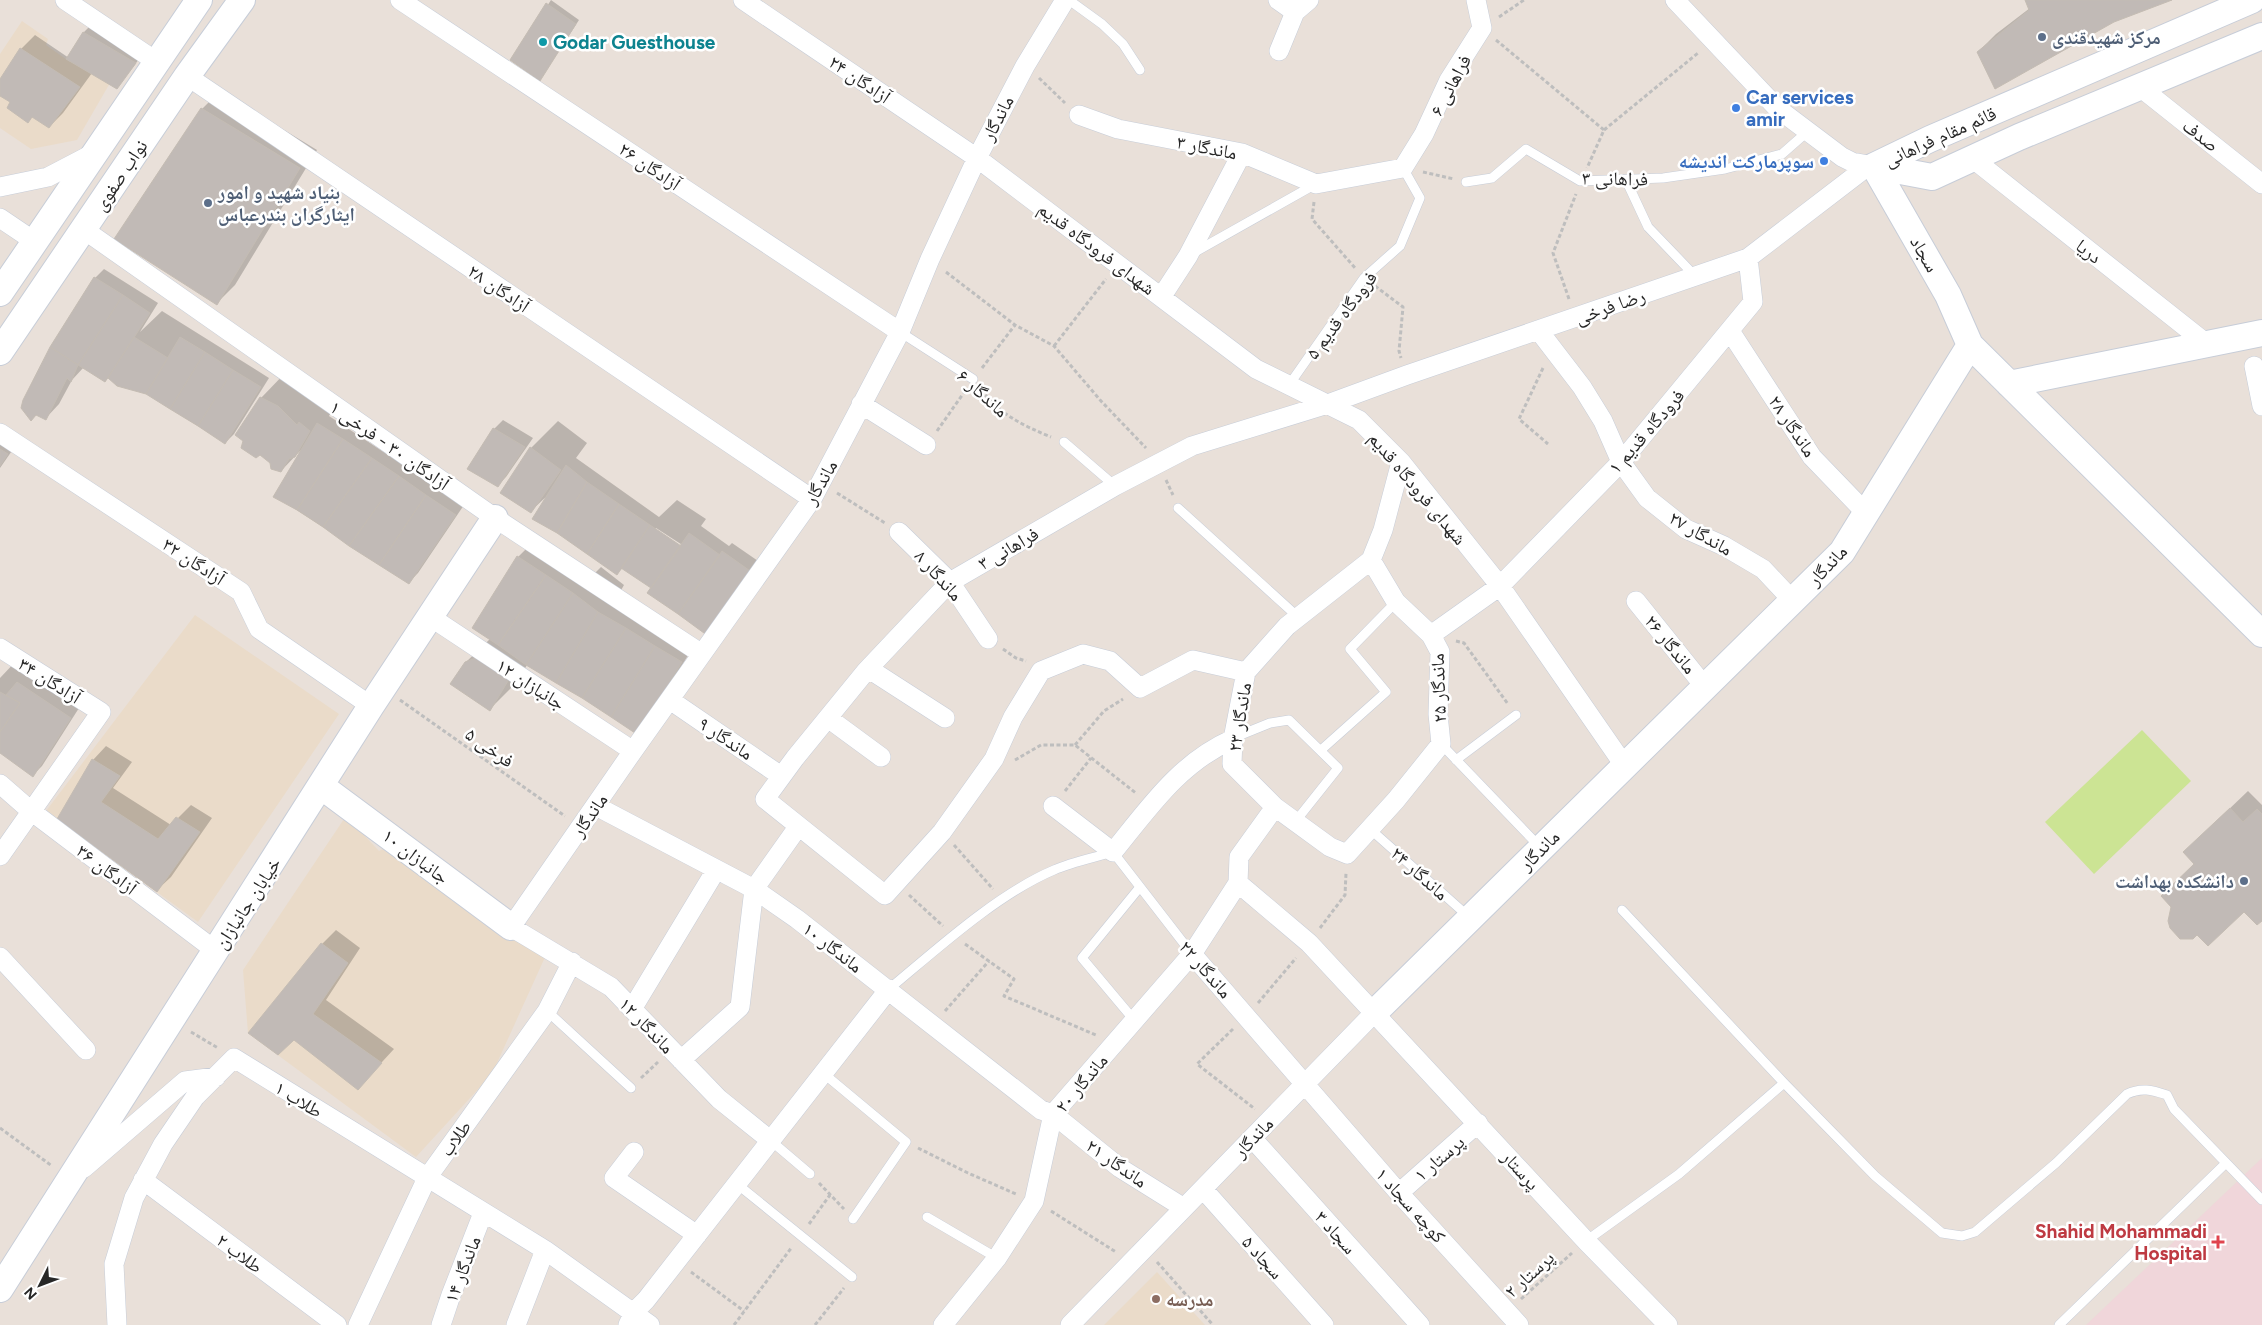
<svg xmlns="http://www.w3.org/2000/svg" width="2262" height="1325" font-family="Figtree,'Noto Naskh Arabic',sans-serif">
	<style>
		.education { fill: #eadbc9 }
		.medical { fill: #f0d6da }
		.pitch { fill: #cce494 }
		.shadow { fill: #0003; fill-rule: evenodd }
		.building { fill: #c1bab6; stroke: #c4bcb3 }
		.lines { fill: none; stroke-linecap: round; stroke-linejoin: round }
		.lane-casing { stroke: #c7cdd8; stroke-width: 10 }
		.street-casing { stroke: #c7cdd8; stroke-width: 20 }
		.secondary-casing { stroke: #c7cdd8; stroke-width: 28 }
		.path { stroke: #bebebe; stroke-width: 3; stroke-dasharray: 4 2.5; stroke-linecap: butt }
		.lane { stroke: #fff; stroke-width: 9 }
		.street { stroke: #fff; stroke-width: 19 }
		.secondary { stroke: #fff; stroke-width: 26 }
		.service-dot { fill: #5c6f8a; stroke: #fff; stroke-width: 2 }
		.culture-dot { fill: #0f9aa8; stroke: #fff; stroke-width: 2 }
		.shop-dot { fill: #3f7fe0; stroke: #fff; stroke-width: 2 }
		.health-dot { fill: #e0444e; stroke: #fff; stroke-width: 2 }
		.education-dot { fill: #8d6e63; stroke: #fff; stroke-width: 2 }
		.labels { text-anchor: middle; stroke-width: 5; stroke-linejoin: round; paint-order: stroke }
		.service-label { font-size: 19px; font-weight: bold; fill: #4e5e75; stroke: #fff; text-anchor: start }
		.culture-label { font-size: 19px; font-weight: bold; fill: #0d838f; stroke: #fff; text-anchor: start }
		.street-label { font-size: 19px; fill: #272727; stroke: #fff }
		.shop-label { font-size: 19px; font-weight: bold; fill: #366cbe; stroke: #fff; text-anchor: start }
		.health-label { font-size: 19px; font-weight: bold; fill: #be3a42; stroke: #fff; text-anchor: end }
		.education-label { font-size: 19px; font-weight: bold; fill: #785e54; stroke: #fff; text-anchor: start }
	</style>
	<rect width="100%" height="100%" fill="#e9e0d9"/>
	<path class="education" d="M22,21L48,39L46,45L70,62L74,57L81,67L96,77L101,75L110,83L77,140L31,149L0,128V54Z
		M195,615L339,714L198,922L46,811Z
		M346,816L379,851L390,846L504,939L512,934L546,955L492,1074L416,1157L248,1033L243,970Z
		M1157,1272L1205,1325H1104Z"/>
	<path class="medical" d="M2262,1158V1325H2086Z"/>
	<path class="pitch" d="M2142,730L2191,781L2094,874L2045,822Z"/>
	<path class="shadow" d="M551,0L579,20L543,75L512,60Z
		M2026,0H2167L1978,52L1996,34L2030,8Z
		M93,23L144,53L117,87L92,73L63,113L49,127L33,116L28,121L12,102L0,95V81L21,49L35,35L69,58L84,32Z
		M220,91L317,150L235,285L217,303L202,109Z
		M104,269L158,303L140,332L162,311L269,378L234,434L225,443L146,393L109,377L105,381L84,367L72,380L59,404L46,418L52,346L95,278Z
		M287,371L336,404L329,416L464,505L418,573L409,582L275,496L301,450L281,471L261,398Z
		M503,420L533,438L506,477L497,486L494,429Z
		M558,421L587,443L576,458L659,517L677,500L706,519L701,526L729,546L732,543L761,563L717,625L656,583L623,568L617,573L549,494L531,511L502,493L531,448ZM656,528L687,548L685,550L654,530Z
		M0,436L16,445L0,468Z
		M527,548L583,585L601,567L624,585L612,606L690,652L646,725L557,682L527,665L517,682L490,709L466,662L490,639L518,557Z
		M17,660L79,708L42,766L33,775L0,751V678Z
		M106,746L132,762L113,788L171,825L191,805L212,818L171,877L157,890L59,819L93,760Z
		M2248,791L2262,805V919L2244,910L2195,864L2203,834Z
		M336,930L360,948L326,1000L394,1049L358,1088L294,1038L250,1033L322,944Z"/>
	<path class="building" d="M2025,0H2172L2114,22L1995,89L1977,52L2029,10Z
		M546,3L576,24L540,81L510,60Z
		M83,32L136,63L117,89L66,59Z
		M20,48L80,87L49,128L32,117L28,123L7,108L10,102L0,96V79Z
		M201,108L300,168L217,305L114,239Z
		M94,277L123,295L78,365L50,347Z
		M123,295L150,313L105,382L78,365Z
		M134,337L168,358L146,394L117,386L108,378Z
		M180,337L205,352L170,409L146,394Z
		M50,347L78,365L71,382L67,378L46,420L36,415L31,421L21,408L23,400Z
		M205,352L233,370L198,426L170,409Z
		M233,370L261,387L225,444L198,426Z
		M260,397L278,406L297,425L299,422L310,431L295,457L289,459L281,472L271,469L270,463L260,455L256,458L241,448L243,441L235,435Z
		M317,423L343,439L297,510L273,497Z
		M493,428L525,447L498,487L467,469Z
		M343,439L372,458L323,527L297,510Z
		M530,447L561,470L531,513L500,493Z
		M0,449L8,454L0,466Z
		M372,458L399,476L349,546L323,527Z
		M566,465L587,482L557,533L532,519Z
		M399,476L426,495L379,565L349,546Z
		M587,482L619,504L587,554L557,533Z
		M426,495L456,515L409,584L379,565Z
		M619,504L650,525L617,575L587,554Z
		M650,525L681,546L651,588L621,568Z
		M689,533L720,555L678,614L647,593Z
		M722,551L753,573L708,636L678,614Z
		M517,556L546,575L498,645L472,628Z
		M546,575L573,593L526,665L498,645Z
		M573,593L598,612L556,683L526,665Z
		M598,612L626,628L582,698L556,683Z
		M626,628L655,646L611,717L582,698Z
		M655,646L682,662L638,735L611,717Z
		M481,656L511,676L490,711L450,684L465,662Z
		M17,682L71,718L33,777L0,753V732L20,703L6,695Z
		M0,692L20,703L0,732Z
		M92,759L120,776L101,802L158,839L176,817L200,832L157,892L57,819Z
		M2230,808L2243,822L2257,809L2262,814V921L2257,925L2244,912L2208,946L2197,935L2193,939H2180L2170,928L2168,921L2171,907L2161,896L2194,864L2183,852Z
		M321,943L348,963L313,1014L382,1063L358,1090L294,1040L278,1055L248,1033Z"/>
	<g class="lines">
		<g class="lane-casing">
			<path id="lane" d="M1069,0L1102,24L1123,44L1140,70
				M1626,180L1648,227L1695,276
				M1466,182L1492,178L1526,149L1580,181L1663,178L1725,169L1782,154L1807,132
				M1195,252L1314,185
				M900,332L973,379
				M1289,385L1364,278L1400,246L1420,198L1403,168
				M1064,442L1115,486
				M1178,508L1298,617
				M1233,738L1270,723L1289,720L1338,768L1295,822
				M1441,744L1539,846
				M1321,750L1386,692L1350,649L1396,602
				M1456,760L1516,715
				M1370,829L1469,917
				M1622,910L1784,1083L1875,1176L1942,1233L1962,1236L1975,1232L2056,1163L2127,1094C2141,1087 2152,1090 2167,1095L2174,1109L2262,1200
				M889,989C936,950 997,894 1054,870C1072,862 1093,858 1113,852L1192,954
				M547,1011L631,1088
				M1134,1020L1082,958L1140,887
				M823,1073L906,1142L853,1219
				M770,1140L810,1174
				M737,1184L852,1277
				M927,1217L997,1258
				M1586,1241L1679,1174L1784,1083
				M2059,1325L2226,1163"/>
		</g>
		<g class="street-casing">
			<path id="street" d="M65,0L157,62
				M400,0L900,332
				M743,0L977,158L1256,369L1359,420L1401,462L1500,586L1624,765
				M1278,0L1295,12L1309,0
				M1675,0L1777,108L1842,157L1852,162L1874,166
				M1279,51L1295,12
				M187,76L812,499
				M2140,87L2262,184
				M1079,115L1118,129L1242,153L1316,184L1403,168L1424,134L1449,80L1482,28L1476,0
				M1972,158L2207,344
				M0,187L48,177L94,153
				M0,218L34,241
				M83,229L495,518L702,654
				M1162,296L1188,256L1242,153
				M1539,331L1582,387L1603,421L1621,462L1647,498L1686,529L1724,546L1763,569L1793,601
				M1730,331L1812,457L1866,513
				M2254,366L2262,406
				M861,404L926,445
				M0,433L241,592L259,629L371,706
				M899,532L950,582L988,639
				M1371,560L1383,530L1401,462
				M1636,601L1705,687
				M429,616L633,751
				M1431,635L1500,586L1621,462L1753,302L1748,258
				M0,648L101,712L0,856
				M869,669L945,718
				M1246,672L1287,626L1371,560L1396,602L1431,635L1440,652L1438,714L1441,744L1396,800L1347,854L1330,847L1275,807
				M670,700L781,776
				M828,718L881,757
				M0,784L31,811L216,951
				M596,806L754,889L797,919L1041,1110L1053,1114L1120,1168L1184,1208
				M1053,806L1113,852C1149,808 1179,763 1233,739
				M1192,954L1399,1193L1519,1325
				M0,957L86,1050
				M632,1009L716,870
				M681,1060L740,1007L754,889L798,827
				M1252,1138L1420,1325
				M770,1140L719,1099L611,987L511,927L633,751L812,499L900,332L930,259L977,158L1025,66L1065,0
				M634,1152L614,1178L697,1235
				M84,1168L185,1081L216,1077
				M143,1180L337,1325
				M1203,1189L1324,1325
				M1399,1193L1478,1123
				M117,1325L114,1264L134,1198L163,1144L195,1097L234,1058L545,1250L650,1325
				M358,1325L427,1178L547,1011L572,962
				M441,1325L451,1295L483,1213
				M516,1325L545,1250
				M628,1325L634,1312L646,1300L889,989
				M943,1325L997,1258L1034,1201L1053,1114L1192,954L1238,883
				M1070,1325L1374,1013
				M1668,1325L1586,1241L1309,943L1238,883L1239,857L1275,807L1232,764L1233,739L1246,672L1193,660L1140,688L1110,661L1083,654L1041,671L1013,717L994,759L942,832L885,895L765,799L795,758L866,671L950,582L1115,486L1192,446L1328,404L1407,375L1748,258L1868,166"/>
		</g>
		<g class="secondary-casing">
			<path id="secondary" d="M1874,166L1948,295L1970,345L2262,634
				M1874,166L1932,177L2019,137L2262,36
				M1874,166L1930,139L2252,0
				M0,293L199,0
				M0,352L187,76L242,0
				M2009,384L2262,333
				M321,786L511,927
				M1374,1013L1842,552L1970,345
				M0,1289L371,706L495,518"/>
		</g>
		<path class="path" d="M1499,17L1524,0
			M1496,40L1604,130L1587,168
			M1039,78L1065,103
			M1604,130L1698,53
			M1423,172L1454,179
			M1314,202L1312,219L1356,269
			M946,272L1015,325L1054,346L1101,401L1146,448
			M1375,286L1403,307L1399,351L1401,358
			M1569,299L1553,253L1576,194
			M1054,346L1106,279
			M982,368L1015,325
			M1543,368L1519,419L1548,444
			M981,390C1001,415 1022,425 1051,437
			M937,431L965,391
			M1166,480L1173,495
			M837,493L885,523
			M1456,641L1464,643L1508,704
			M1003,649L1016,658L1026,661
			M400,700L565,816
			M1075,745L1104,711L1123,699
			M1015,760L1041,745H1075L1137,794
			M1065,791L1091,758
			M954,845L993,889
			M909,895L943,926
			M1320,928L1345,895L1346,873
			M965,944L1014,979L1004,996L1096,1035
			M1258,1003L1296,958
			M945,1011L989,961
			M1233,1029L1197,1064L1255,1109
			M191,1032L218,1048
			M641,1078L658,1062
			M0,1128L52,1166
			M918,1148L968,1173L1016,1194
			M819,1183L844,1209
			M1051,1211L1116,1252
			M809,1224L830,1195
			M1157,1262L1213,1325
			M691,1272L744,1311
			M1521,1299L1572,1253
			M734,1325L792,1247
			M815,1325L844,1288"/>
		<use href="#lane" class="lane"/>
		<use href="#street" class="street"/>
		<use href="#secondary" class="secondary"/>
	</g>
	<g class="service-dot">
		<circle cx="2042" cy="37" r="5"/>
		<circle cx="208" cy="203" r="5"/>
		<circle cx="2244" cy="881" r="5"/>
	</g>
	<circle class="culture-dot" cx="543" cy="42" r="5"/>
	<g class="shop-dot">
		<circle cx="1736" cy="108" r="5"/>
		<circle cx="1824" cy="161" r="5"/>
	</g>
	<path class="health-dot" d="M2215.5 1234.5h5v5h5v5h-5v5h-5v-5h-5v-5h5z"/>
	<circle class="education-dot" cx="1156" cy="1299" r="5"/>
	<g class="labels">
		<g class="service-label">
			<text x="2052" y="44">مرکز شهیدقندی</text>
			<text x="218" y="199">بنیاد شهید و امور<tspan x="218" dy="22">ایثارگران بندرعباس</tspan></text>
			<text x="2234" y="888" text-anchor="end">دانشکده بهداشت</text>
		</g>
		<g class="culture-label">
			<text x="553" y="49">Godar Guesthouse</text>
		</g>
		<g class="street-label">
			<text transform="translate(860 79) rotate(34)" y="7">آزادگان ۲۴</text>
			<text transform="translate(1450 85) rotate(-62)" y="7">فراهانی ۶</text>
			<text transform="translate(997 118) rotate(-62)" y="7">ماندگار</text>
			<text transform="translate(2201 135) rotate(38)" y="7">صدف</text>
			<text transform="translate(1940 136) rotate(-24)" y="7">قائم مقام فراهانی</text>
			<text transform="translate(1207 147) rotate(11)" y="7">ماندگار ۳</text>
			<text transform="translate(650 166) rotate(34)" y="7">آزادگان ۲۶</text>
			<text transform="translate(120 175) rotate(-56)" y="7">نواب صفوی</text>
			<text transform="translate(1615 178) rotate(1)" y="7">فراهانی ۳</text>
			<text transform="translate(1097 248) rotate(37)" y="7">شهدای فرودگاه قدیم</text>
			<text transform="translate(2089 251) rotate(38)" y="7">دریا</text>
			<text transform="translate(1925 254) rotate(60)" y="7">سجاد</text>
			<text transform="translate(499 288) rotate(34)" y="7">آزادگان ۲۸</text>
			<text transform="translate(1610 306) rotate(-19)" y="7">رضا فرخی</text>
			<text transform="translate(1341 315) rotate(-53)" y="7">فرودگاه قدیم ۵</text>
			<text transform="translate(983 393) rotate(42)" y="7">ماندگار ۶</text>
			<text transform="translate(1793 426) rotate(56)" y="7">ماندگار ۲۸</text>
			<text transform="translate(1646 431) rotate(-49)" y="7">فرودگاه قدیم ۱</text>
			<text transform="translate(390 445) rotate(35)" y="7">آزادگان ۳۰ - فرخی ۱</text>
			<text transform="translate(820 482) rotate(-60)" y="7">ماندگار</text>
			<text transform="translate(1418 488) rotate(50)" y="7">شهدای فرودگاه قدیم</text>
			<text transform="translate(1701 533) rotate(30)" y="7">ماندگار ۲۷</text>
			<text transform="translate(1008 548) rotate(-30)" y="7">فراهانی ۳</text>
			<text transform="translate(194 561) rotate(33)" y="7">آزادگان ۳۲</text>
			<text transform="translate(1827 565) rotate(-47)" y="7">ماندگار</text>
			<text transform="translate(939 575) rotate(48)" y="7">ماندگار ۸</text>
			<text transform="translate(1671 644) rotate(51)" y="7">ماندگار ۲۶</text>
			<text transform="translate(50 680) rotate(32)" y="7">آزادگان ۳۴</text>
			<text transform="translate(531 684) rotate(33)" y="7">جانبازان ۱۲</text>
			<text transform="translate(1438 688) rotate(-92)" y="7">ماندگار ۲۵</text>
			<text transform="translate(1239 717) rotate(-81)" y="7">ماندگار ۲۳</text>
			<text transform="translate(726 738) rotate(34)" y="7">ماندگار ۹</text>
			<text transform="translate(490 747) rotate(35)" y="7">فرخی ۵</text>
			<text transform="translate(589 815) rotate(-55)" y="7">ماندگار</text>
			<text transform="translate(1539 850) rotate(-45)" y="7">ماندگار</text>
			<text transform="translate(416 856) rotate(37)" y="7">جانبازان ۱۰</text>
			<text transform="translate(107 869) rotate(37)" y="7">آزادگان ۳۶</text>
			<text transform="translate(1420 873) rotate(42)" y="7">ماندگار ۲۴</text>
			<text transform="translate(247 903) rotate(-57)" y="7">خیابان جانبازان</text>
			<text transform="translate(833 947) rotate(38)" y="7">ماندگار ۱۰</text>
			<text transform="translate(1206 969) rotate(49)" y="7">ماندگار ۲۲</text>
			<text transform="translate(647 1025) rotate(46)" y="7">ماندگار ۱۲</text>
			<text transform="translate(1081 1083) rotate(-50)" y="7">ماندگار ۲۰</text>
			<text transform="translate(299 1099) rotate(32)" y="7">طلاب ۱</text>
			<text transform="translate(1253 1137) rotate(-46)" y="7">ماندگار</text>
			<text transform="translate(455 1138) rotate(-54)" y="7">طلاب</text>
			<text transform="translate(1439 1158) rotate(-41)" y="7">پرستار ۱</text>
			<text transform="translate(1117 1163) rotate(35)" y="7">ماندگار ۲۱</text>
			<text transform="translate(1521 1170) rotate(48)" y="7">پرستار</text>
			<text transform="translate(1411 1205) rotate(48)" y="7">کوچه سجاد ۱</text>
			<text transform="translate(1336 1232) rotate(48)" y="7">سجاد ۳</text>
			<text transform="translate(240 1253) rotate(37)" y="7">طلاب ۲</text>
			<text transform="translate(1263 1257) rotate(48)" y="7">سجاد ۵</text>
			<text transform="translate(462 1269) rotate(-69)" y="7">ماندگار ۱۴</text>
			<text transform="translate(1529 1274) rotate(-42)" y="7">پرستار ۲</text>
		</g>
		<g class="shop-label">
			<text x="1746" y="104">Car services<tspan x="1746" dy="22">amir</tspan></text>
			<text x="1814" y="168" text-anchor="end">سوپرمارکت اندیشه</text>
		</g>
		<g class="health-label">
			<text x="2207" y="1238">Shahid Mohammadi<tspan x="2207" dy="22">Hospital</tspan></text>
		</g>
		<g class="education-label">
			<text x="1166" y="1306">مدرسه</text>
		</g>
	</g>
	<g transform="translate(40 1285) rotate(228)" stroke="#ffffff" stroke-width="4" paint-order="stroke">
	<path d="M0-4L9 19L0 12L-9 19Z" fill="#272727"/>
	<text y="-8" font-size="14" font-weight="bold" text-anchor="middle" fill="#272727">N</text>
	</g>
</svg>
